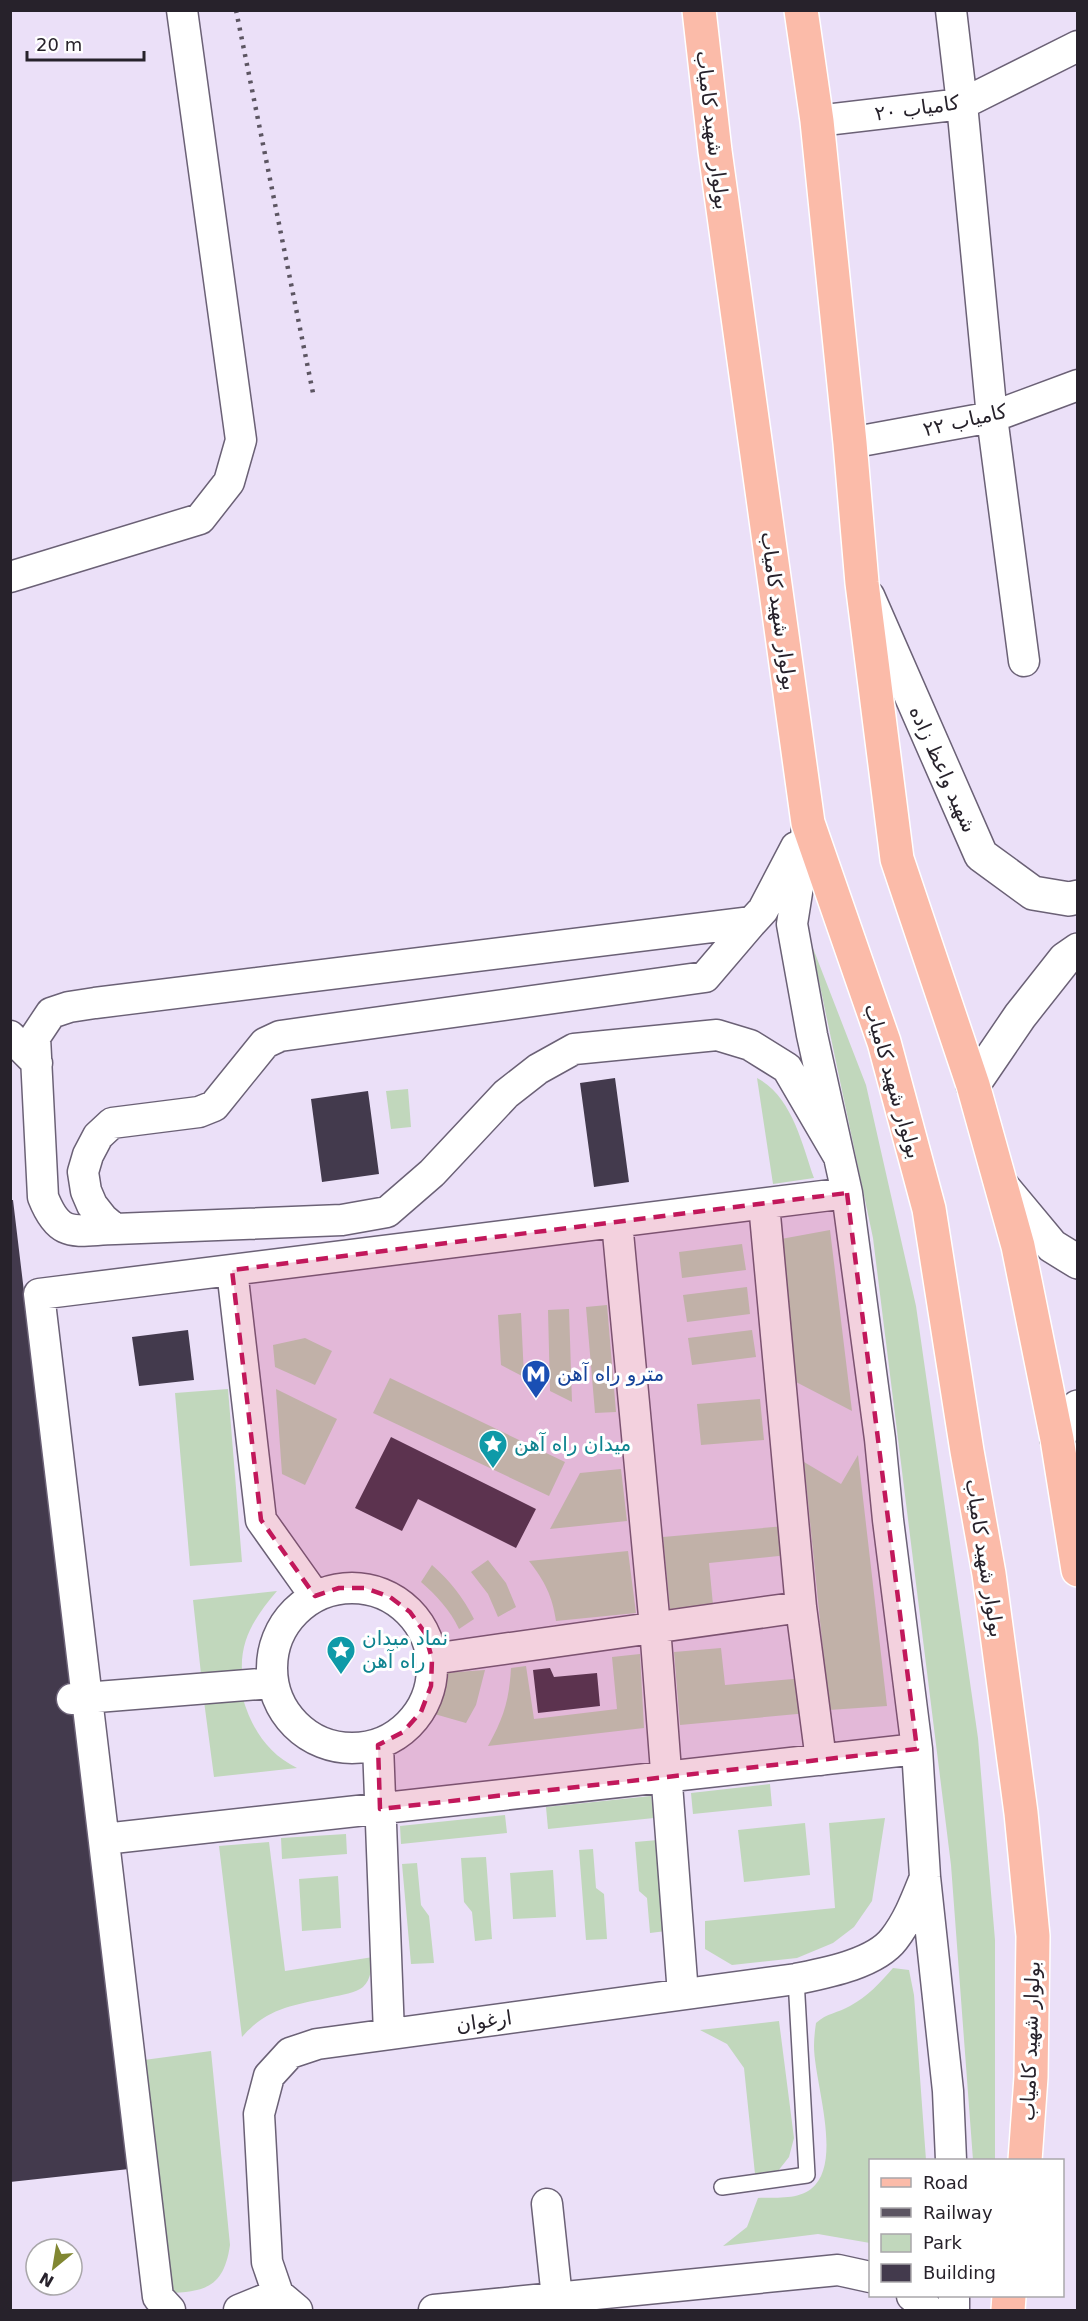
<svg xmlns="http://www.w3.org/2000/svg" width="1088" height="2321" font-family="'DejaVu Sans',Cairo,sans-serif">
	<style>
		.green { fill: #c1d7bc }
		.building { fill: #433a4d }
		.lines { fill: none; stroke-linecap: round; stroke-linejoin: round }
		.lane-casing { stroke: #6b6176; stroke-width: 18 }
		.street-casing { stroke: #6b6176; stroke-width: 33 }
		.secondary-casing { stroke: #6b6176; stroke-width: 36 }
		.primary-casing { stroke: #fff; stroke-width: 36 }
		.lane { stroke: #fff; stroke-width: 15 }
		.street { stroke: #fff; stroke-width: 30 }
		.secondary { stroke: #fff; stroke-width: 33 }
		.primary { stroke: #fbbba9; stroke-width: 33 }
		.rail { stroke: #5c5562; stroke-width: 4.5; stroke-dasharray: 3 6; stroke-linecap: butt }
		.marked { fill: #c2185b; fill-opacity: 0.2; stroke: #c2185b; stroke-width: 4.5; stroke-dasharray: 12 8; stroke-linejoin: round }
		.labels { text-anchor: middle; stroke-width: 6; stroke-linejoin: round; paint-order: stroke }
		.street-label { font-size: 20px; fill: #27222b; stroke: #fff }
		.transit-label { font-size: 20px; fill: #164399; stroke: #fff; text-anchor: start }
		.culture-label { font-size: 20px; fill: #0d838f; stroke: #fff; text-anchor: start }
	</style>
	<rect width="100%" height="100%" fill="#ebe0f8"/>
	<path class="green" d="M811,943L866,1085L916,1306L978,1738L995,1940V2160H973L951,1865L873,1238Z
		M757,1078C792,1096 802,1144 814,1178L773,1184Z
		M408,1089L411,1127L391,1129L386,1091Z
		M830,1230L852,1411L796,1382L781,1239Z
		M742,1244L746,1270L682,1278L679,1252Z
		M747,1287L750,1314L687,1322L683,1295Z
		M607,1305L616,1412L595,1413L586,1307Z
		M569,1309L572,1402L550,1391L548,1310Z
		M521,1313L524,1377L501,1365L498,1315Z
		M752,1330L756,1357L692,1365L688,1338Z
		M305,1338L332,1351L315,1385L275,1367L273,1345Z
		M390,1378L565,1462L549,1496L373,1413Z
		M228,1389L242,1562L190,1566L175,1393Z
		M276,1389L337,1419L305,1485L282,1474Z
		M760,1399L764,1440L701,1445L697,1404Z
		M858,1455L887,1706L829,1710L804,1462L841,1484Z
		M621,1469L627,1521L550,1529L580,1473Z
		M785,1526L788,1555L709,1563L713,1605L670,1609L663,1537Z
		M628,1551L636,1613L556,1621C552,1595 545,1582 529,1561Z
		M488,1560L506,1583L516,1607L498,1617L488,1594L471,1572Z
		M432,1565C450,1581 463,1597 474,1619L459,1629C450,1610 437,1596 421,1582Z
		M277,1591C256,1616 240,1638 242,1672L201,1674L193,1600Z
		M721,1648L725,1685L804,1678L808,1713L680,1725L674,1652Z
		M640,1654L644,1728L488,1746C504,1717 509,1701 511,1668L526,1666L534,1719L617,1709L612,1657Z
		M485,1670L476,1705L466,1723L431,1713L438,1696L443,1673Z
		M243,1699C252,1729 268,1754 297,1768L214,1777L204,1701Z
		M770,1784L772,1806L693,1814L691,1793Z
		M651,1796L654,1818L548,1829L546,1807Z
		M505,1815L507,1833L401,1844L400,1826Z
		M885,1818L872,1901L854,1927L833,1943L797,1958L732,1965L705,1949V1921L835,1908L829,1823Z
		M805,1823L810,1875L744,1882L738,1830Z
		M346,1834L347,1854L282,1859L281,1838Z
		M658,1840L666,1931L650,1933L647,1898L639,1891L635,1842Z
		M269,1842L285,1971L373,1957C372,1966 371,1980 363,1987C356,1993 341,1995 332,1997C295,2005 268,2007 242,2037L219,1846Z
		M593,1849L596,1888L604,1894L607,1939L586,1940L579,1850Z
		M486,1857L492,1939L475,1941L472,1912L464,1902L461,1858Z
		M417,1863L421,1905L429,1916L434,1963L411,1964L402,1864Z
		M553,1870L556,1917L513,1919L510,1873Z
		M338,1876L341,1928L302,1931L299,1879Z
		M893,1968L909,1970L914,1995L926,2160H870V2243L818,2234L723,2246L747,2227L758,2198C775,2197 797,2200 811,2189C844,2163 814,2082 814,2046C814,2038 815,2030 816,2023C827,2013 838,2013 850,2006C867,1997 881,1982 893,1968Z
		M779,2021L794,2138L789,2157L778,2171L755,2174L744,2068L727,2044L700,2030Z
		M211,2051L230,2245C224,2286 207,2292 168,2293L144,2060Z"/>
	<path class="building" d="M615,1078L629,1182L594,1187L580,1083Z
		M368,1091L379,1174L322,1182L311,1099Z
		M10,1200H13L129,2169L10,2182Z
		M188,1330L194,1380L139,1386L132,1337Z
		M391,1437L536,1509L516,1548L418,1499L402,1531L355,1508Z
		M550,1668L554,1677L597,1673L600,1706L538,1713L533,1670Z"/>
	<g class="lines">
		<g class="lane-casing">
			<path id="lane" d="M722,2187L807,2175L796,1979"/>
		</g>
		<g class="street-casing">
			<path id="street" d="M951,10L962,104L992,417L1024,661
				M817,121L962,104L1078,46
				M850,443L992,417L1078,385
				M10,577L200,519L229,482L241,440L182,10
				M808,823L792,924L812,1035L847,1193L880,1439L888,1520L917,1749L925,1877L948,2091L951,2160
				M752,922L705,977L280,1036L265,1043L214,1106L199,1112L112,1123L98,1136L88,1155L83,1172L86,1191L92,1205L103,1219L115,1229L342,1220L387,1212L432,1173L506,1094L538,1069L574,1049L717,1035L750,1045L787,1068L839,1157
				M10,1036L37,1063
				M764,1204L801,1607L821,1760
				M617,1222L655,1627L683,1994
				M115,1229C75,1230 60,1240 43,1197L35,1037L51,1013L69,1007L95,1003L752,922L763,910L796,847
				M232,1270L261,1520L315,1596
				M272 1668a80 80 0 1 1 160 0a80 80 0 1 1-160 0Z
				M432,1659L801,1607
				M72,1699L272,1683
				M378,1745L389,2034
				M104,1839L917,1749
				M547,2204L557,2298
				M278,2294L267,2262L259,2114L269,2076L290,2053L317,2044L796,1979C825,1973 875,1964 894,1939C908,1921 916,1900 924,1880
				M278,2294L297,2310
				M912,2296L929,2310
				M170,2310L158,2297L39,1294L847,1193
				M239,2310L278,2294
				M434,2310L838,2270L870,2277
				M954,2310V2296"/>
		</g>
		<g class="secondary-casing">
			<path id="secondary" d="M868,597L981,855L1033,893L1069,899L1078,897
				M973,1085L1020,1016L1065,959L1078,950
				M1002,1186L1052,1246L1078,1262
				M1057,1439L1078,1407"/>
		</g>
		<g class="primary-casing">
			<path id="primary" d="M699,10L715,151L808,823L884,1042L929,1209L967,1451L989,1574L1021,1813L1033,1936L1031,2077L1025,2160
				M801,10L817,121L850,443L862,583L897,859L973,1085L1018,1246L1057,1439L1078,1570
				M1008,2310L1009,2296"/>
		</g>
		<use href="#lane" class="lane"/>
		<use href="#street" class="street"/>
		<use href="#secondary" class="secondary"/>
		<use href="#primary" class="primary"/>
		<path class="rail" d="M236,10L313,393"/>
	</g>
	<path class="marked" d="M847,1193L917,1749L380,1809L378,1745L403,1732L421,1712L431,1686L432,1659L425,1633L410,1612L390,1597L365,1588H339L315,1596L261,1520L232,1270Z"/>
	<defs>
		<g id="metro-pin" transform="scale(1.5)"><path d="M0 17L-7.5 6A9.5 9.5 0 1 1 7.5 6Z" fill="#1a4fb4" stroke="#fff"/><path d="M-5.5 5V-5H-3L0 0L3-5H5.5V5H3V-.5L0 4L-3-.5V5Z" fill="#fff"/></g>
		<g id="sight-pin" transform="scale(1.5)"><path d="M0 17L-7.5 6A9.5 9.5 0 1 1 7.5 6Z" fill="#0f9aa8" stroke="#fff"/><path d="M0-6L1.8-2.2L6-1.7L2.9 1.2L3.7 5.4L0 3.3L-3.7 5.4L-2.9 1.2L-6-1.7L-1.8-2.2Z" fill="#fff"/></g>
	</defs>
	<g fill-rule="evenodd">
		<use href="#metro-pin" x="536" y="1374"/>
		<use href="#sight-pin" x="493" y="1444"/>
		<use href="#sight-pin" x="341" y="1650"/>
	</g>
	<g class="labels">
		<g class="street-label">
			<text transform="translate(917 108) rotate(-8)" y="7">کامیاب ۲۰</text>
			<text transform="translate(713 130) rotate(83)" y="7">بولوار شهید کامیاب</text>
			<text transform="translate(965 420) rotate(-13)" y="7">کامیاب ۲۲</text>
			<text transform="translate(779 611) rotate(82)" y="7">بولوار شهید کامیاب</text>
			<text transform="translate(943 769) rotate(66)" y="7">شهید واعظ زاده</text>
			<text transform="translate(893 1081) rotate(74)" y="7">بولوار شهید کامیاب</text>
			<text transform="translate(985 1558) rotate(81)" y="7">بولوار شهید کامیاب</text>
			<text transform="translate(484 2021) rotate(-8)" y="7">ارغوان</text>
			<text transform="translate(1030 2041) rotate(-88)" y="7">بولوار شهید کامیاب</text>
		</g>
		<g class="transit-label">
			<text x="557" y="1381">مترو راه آهن</text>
		</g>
		<g class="culture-label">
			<text x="514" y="1451">میدان راه آهن</text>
			<text x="362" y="1645">نماد میدان<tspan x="362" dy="23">راه آهن</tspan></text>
		</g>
	</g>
	<rect width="1088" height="2321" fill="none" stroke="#27222b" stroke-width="24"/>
	<rect x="869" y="2159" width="195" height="138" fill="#ffffff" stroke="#a9a7aa" stroke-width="1.5"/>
	<rect x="881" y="2178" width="30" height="9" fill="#fbbba9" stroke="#a9a7aa" stroke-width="1.5"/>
	<text x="923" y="2189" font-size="18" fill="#27222b">Road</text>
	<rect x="881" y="2208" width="30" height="9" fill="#5c5562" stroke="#a9a7aa" stroke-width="1.5"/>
	<text x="923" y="2219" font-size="18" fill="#27222b">Railway</text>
	<rect x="881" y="2234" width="30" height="18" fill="#c1d7bc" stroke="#a9a7aa" stroke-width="1.5"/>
	<text x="923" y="2249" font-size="18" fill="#27222b">Park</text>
	<rect x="881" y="2264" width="30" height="18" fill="#433a4d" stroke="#a9a7aa" stroke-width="1.5"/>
	<text x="923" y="2279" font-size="18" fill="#27222b">Building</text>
	<g transform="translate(54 2267) rotate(210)"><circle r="28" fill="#ffffff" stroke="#a9a7aa" stroke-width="1.5"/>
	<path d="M0-4.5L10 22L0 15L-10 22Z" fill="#818732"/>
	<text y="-9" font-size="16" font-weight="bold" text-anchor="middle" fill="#27222b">N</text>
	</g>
	<path d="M27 51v9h117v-9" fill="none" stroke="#27222b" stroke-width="3"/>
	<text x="36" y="51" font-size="18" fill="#27222b" stroke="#ffffff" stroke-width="4.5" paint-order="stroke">20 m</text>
</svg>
